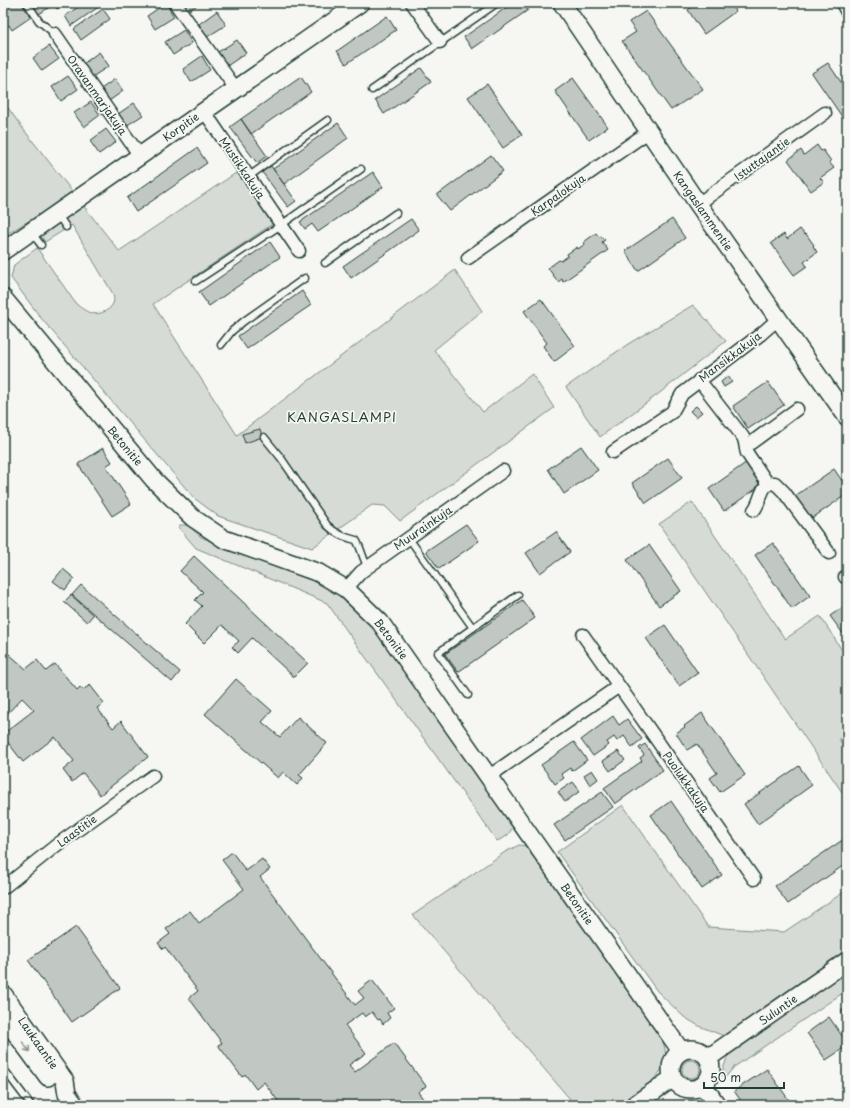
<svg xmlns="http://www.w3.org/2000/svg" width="850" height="1108" font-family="'Playpen Sans',sans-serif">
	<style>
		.green { fill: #d6dbd6; stroke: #7a8c85 }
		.building { fill: #c1c8c3; stroke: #1f3d34 }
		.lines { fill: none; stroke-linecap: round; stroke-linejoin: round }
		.lane-casing { stroke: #1f3d34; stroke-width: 9 }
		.street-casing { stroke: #1f3d34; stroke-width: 15 }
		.secondary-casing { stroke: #1f3d34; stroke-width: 20 }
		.lane { stroke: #f6f6f2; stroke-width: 6 }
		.street { stroke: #f6f6f2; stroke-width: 12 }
		.secondary { stroke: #f6f6f2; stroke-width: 17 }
		.oneway { stroke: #8a9a93 }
		.labels { text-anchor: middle; stroke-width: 3.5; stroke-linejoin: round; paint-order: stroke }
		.street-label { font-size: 11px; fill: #1f3d34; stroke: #f6f6f2 }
		.quarter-label { font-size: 13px; letter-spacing: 1px; fill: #1f3d34; stroke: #f6f6f2 }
	</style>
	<rect width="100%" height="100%" fill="#f6f6f2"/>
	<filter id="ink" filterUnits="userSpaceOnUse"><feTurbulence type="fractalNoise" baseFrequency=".025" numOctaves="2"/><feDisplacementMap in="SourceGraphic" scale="8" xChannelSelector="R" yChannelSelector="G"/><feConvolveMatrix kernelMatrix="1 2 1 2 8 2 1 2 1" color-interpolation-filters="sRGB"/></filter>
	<g filter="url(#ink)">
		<path class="green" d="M3,101L24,130L119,251L239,171L274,223L153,304L237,435L455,270L482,311L434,350L483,412L532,374L554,408L400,521L385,506L372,505L312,548L218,516L194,498L41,318L11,278L14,265L37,248L76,304C80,307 85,311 90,313C99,316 113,310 114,300C114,299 113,295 113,294L72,225L45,242L30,220L7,234L3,229Z
			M693,305L726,341L657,395L600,437L566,387L628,344Z
			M692,502L785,639L820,616L847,658V734L839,739L847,753V788L842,792L659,524Z
			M180,525H188L201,537L244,554L296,572L335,592L369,622L514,826L507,836L497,841L327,603L196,548L178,527Z
			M623,805L708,927L784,932L847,890V949L724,1036L699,1026L684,1017L657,991L557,852Z
			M519,845L527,846L532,851L663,1042C673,1069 651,1083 631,1096C626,1099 620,1104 615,1105C602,1107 588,1105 575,1105L413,915L505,852Z
			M847,965V990L734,1067L724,1079L722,1072L729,1052Z
			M682 1069a9 9 0 1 1 18 0a9 9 0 1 1-18 0Z"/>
		<path class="building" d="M13,3H21L31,17L12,30L9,25L3,29V10Z
			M31,3H65L57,9L54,4L39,14Z
			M84,3H98L100,6L71,26L65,16Z
			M166,3L174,17L155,29L147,16Z
			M183,3H200L188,11Z
			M513,3H523L528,10L472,49L464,37Z
			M697,3H730L736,11L704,34L688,10Z
			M103,9L110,19L81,40L74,29Z
			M217,11L226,25L207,37L199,24Z
			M646,11L703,89L671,110L622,41L636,32L629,22Z
			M387,16L396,30L346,64L337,51Z
			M184,30L192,43L173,55L165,42Z
			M237,40L246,53L227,66L218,52Z
			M49,46L59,59L42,71L33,58Z
			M99,52L109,66L92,77L83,64Z
			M202,56L210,70L191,82L183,69Z
			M828,63L847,91V124L812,73Z
			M421,68L431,82L384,114L375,100Z
			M68,76L78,89L61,101L52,87Z
			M301,77L311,92L251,134L241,119Z
			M573,78L608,127L589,140L555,91Z
			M115,79L123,91L109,101L101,89Z
			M487,84L522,135L503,148L468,97Z
			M91,102L100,115L84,127L74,113Z
			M134,103L143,115L126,126L118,114Z
			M241,119L267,156L257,163L230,127Z
			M338,123L348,138L284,184L273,169Z
			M106,129L116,142L99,154L90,141Z
			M817,145L821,151L823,150L831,161L829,162L834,168L820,178L824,182L811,191L788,160L801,150L804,155Z
			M197,148L207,163L136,212L127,198Z
			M491,155L503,171L450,211L437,195Z
			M271,166L296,201L288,207L262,172Z
			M373,172L383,187L318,232L312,224L305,229L300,222Z
			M411,219L419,230L351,278L343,266Z
			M672,219L685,238L638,271L625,251Z
			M800,229L805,235L806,234L814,245L813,246L817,252L804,262L807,266L794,275L771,243L784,234L787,239Z
			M596,233L599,237L601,236L605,240L602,242L608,250L563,282L562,279L558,282L548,268L559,260L561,261L568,256L567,254L577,247L578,249L585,244L584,242Z
			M270,242L280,257L209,306L199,292Z
			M302,291L311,305L247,349L238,336Z
			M541,299L575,346L554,362L543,346L547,343L524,311Z
			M728,376L732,382L724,387L721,382Z
			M768,382L784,405L748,429L733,406Z
			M696,406L702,412L696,417L690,411Z
			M260,429L262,437L245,443L242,434Z
			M581,446L598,470L564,494L548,469Z
			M103,448L112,462L106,466L131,504L112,516L78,464Z
			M668,458L682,478L646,503L632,483Z
			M747,462L763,484L724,511L709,489Z
			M834,469L847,488V494L811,519L795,496Z
			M466,524L479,541L439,569L426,551Z
			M556,532L570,552L540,573L526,553Z
			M773,543L810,596L792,609L755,555Z
			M649,545L681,591L659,606L627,560Z
			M194,556L308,663L294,677L252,638L238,653L232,647L239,641L222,625L204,643L185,624L202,606L195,600L203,592L180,571Z
			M63,569L74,578L65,590L53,581Z
			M81,585L180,672L172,682L72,595Z
			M71,595L93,615L87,622L64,602Z
			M522,600L535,618L458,672L445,654Z
			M847,604V639L830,616Z
			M665,625L698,673L679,686L646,638Z
			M9,654L26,669L37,660L46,671L55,664L77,690L80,687L83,690L90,685L104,703L97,708L113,728L121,721L148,757L100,795L83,773L72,782L63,770L74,761L55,737L23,762L3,736V734L34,710L22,698L5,716L3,714V661Z
			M236,679L272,711L262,722L280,737L298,717L327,743L299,775L303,778L297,785L283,772L278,778L205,714Z
			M702,713L745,775L720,792L710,778L717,773L697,744L687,750L676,733L685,727L684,726Z
			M613,716L619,725L627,719L642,739L632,747L624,736L617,741L614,737L607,742L609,745L593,756L581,740Z
			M574,742L587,760L572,771L570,768L561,774L564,778L555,784L541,765Z
			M645,744L663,770L615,804L604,788L642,761L640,758L644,755L639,748Z
			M618,751L625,760L610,771L603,761Z
			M799,766L812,785L758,824L744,804Z
			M592,770L598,779L590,785L584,775Z
			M573,782L580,791L565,802L558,792Z
			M602,792L613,807L565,840L554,825Z
			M671,801L722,875L702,889L651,815Z
			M847,837V863L788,904L775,886Z
			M232,852L246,871L262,859L270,869L260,877L355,1005L364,998L358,991L372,980L394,1008L387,1013L390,1018L383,1024L380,1019L378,1020L372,1012L365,1017L362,1013L345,1025L366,1053L349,1065L355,1072L394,1043L426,1086L418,1092L424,1100L417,1105H281L264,1082L256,1089L245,1074L242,1077L218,1045L222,1043L189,998L198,991L165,947L163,949L158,943L170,934L166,929L190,911L199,923L244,889L222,860Z
			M76,927L120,988L72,1022L28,960Z
			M847,1007V1019L841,1011Z
			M829,1017L847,1043V1046L826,1060L807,1033Z
			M767,1069L791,1103L789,1105H744L734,1091Z"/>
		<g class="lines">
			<g class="lane-casing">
				<path id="lane" d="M27,3L39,21L55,34
					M372,90L497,3
					M248,177L328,120
					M58,215L66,227
					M32,233L41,245
					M325,263L396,213
					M196,281L281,225L361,169
					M221,345L232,331L244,321L305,278
					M264,437L281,458L327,525C336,534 344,537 356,540C362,549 362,558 368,567
					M413,544L473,628
					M468,695L438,653L518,595
					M3,1068L31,1105"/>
			</g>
			<g class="street-casing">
				<path id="street" d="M175,3L236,89
					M412,3L440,42
					M842,3L847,12
					M55,34L140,156
					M204,111L299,251
					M698,204L825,113
					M468,258L648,132
					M699,380L743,437C746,442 745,448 747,453L768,484
					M746,445L751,443L797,409
					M613,452L672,412L682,394L761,334L778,319
					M754,510C762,501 760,482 775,483L784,492L829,553
					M845,577L847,576
					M346,589L361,572L503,471
					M583,635L619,686
					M488,777L619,686L754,879
					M3,888L58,844L153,776"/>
			</g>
			<g class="secondary-casing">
				<path id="secondary" d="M562,3L698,204L847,417
					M3,251L360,3
					M3,298L154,480L193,518L224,539L319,573L346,589L380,622L681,1051
					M3,994L65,1081L67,1094L75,1105
					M3,1016L48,1077
					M671 1069a20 20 0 1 1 40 0a20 20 0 1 1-40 0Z
					M708,1058L847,961
					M703,1085L717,1105
					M634,1105L673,1078"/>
			</g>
			<use href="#lane" class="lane"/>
			<use href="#street" class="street"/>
			<use href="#secondary" class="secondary"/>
		</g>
		<defs><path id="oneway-shaft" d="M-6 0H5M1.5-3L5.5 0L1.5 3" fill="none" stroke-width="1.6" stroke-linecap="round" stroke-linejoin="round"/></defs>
		<use class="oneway" href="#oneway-shaft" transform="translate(26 1047) rotate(54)"/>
	</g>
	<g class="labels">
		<g class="street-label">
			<text transform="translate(97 95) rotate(55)" y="4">Oravanmarjakuja</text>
			<text transform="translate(181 127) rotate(-35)" y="4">Korpitie</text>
			<text transform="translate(762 159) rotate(-36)" y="4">Istuttajantie</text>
			<text transform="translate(242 168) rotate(56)" y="4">Mustikkakuja</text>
			<text transform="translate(558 195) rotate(-35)" y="4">Karpalokuja</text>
			<text transform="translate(703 211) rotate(55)" y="4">Kangaslammentie</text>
			<text transform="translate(730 357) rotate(-37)" y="4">Mansikkakuja</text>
			<text transform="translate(125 446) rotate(50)" y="4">Betonitie</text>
			<text transform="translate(423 528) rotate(-35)" y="4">Muurainkuja</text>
			<text transform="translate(391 639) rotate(53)" y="4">Betonitie</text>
			<text transform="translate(686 782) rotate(55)" y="4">Puolukkakuja</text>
			<text transform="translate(77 831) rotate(-36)" y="4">Laastitie</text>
			<text transform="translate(577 904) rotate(55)" y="4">Betonitie</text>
			<text transform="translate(778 1010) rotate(-35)" y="4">Suluntie</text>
			<text transform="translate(38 1043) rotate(55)" y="4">Laukaantie</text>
		</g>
		<g class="quarter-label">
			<text x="342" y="422">KANGASLAMPI</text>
		</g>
	</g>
	<rect width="850" height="1108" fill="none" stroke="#f6f6f2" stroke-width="16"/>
	<rect x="8" y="8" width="834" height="1092" fill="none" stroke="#1f3d34" stroke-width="1.5" filter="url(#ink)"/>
	<path d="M704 1082v6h80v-6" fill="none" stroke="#1f3d34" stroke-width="2"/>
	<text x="710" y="1082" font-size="12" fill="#1f3d34" stroke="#f6f6f2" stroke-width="3" paint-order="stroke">50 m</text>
</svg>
